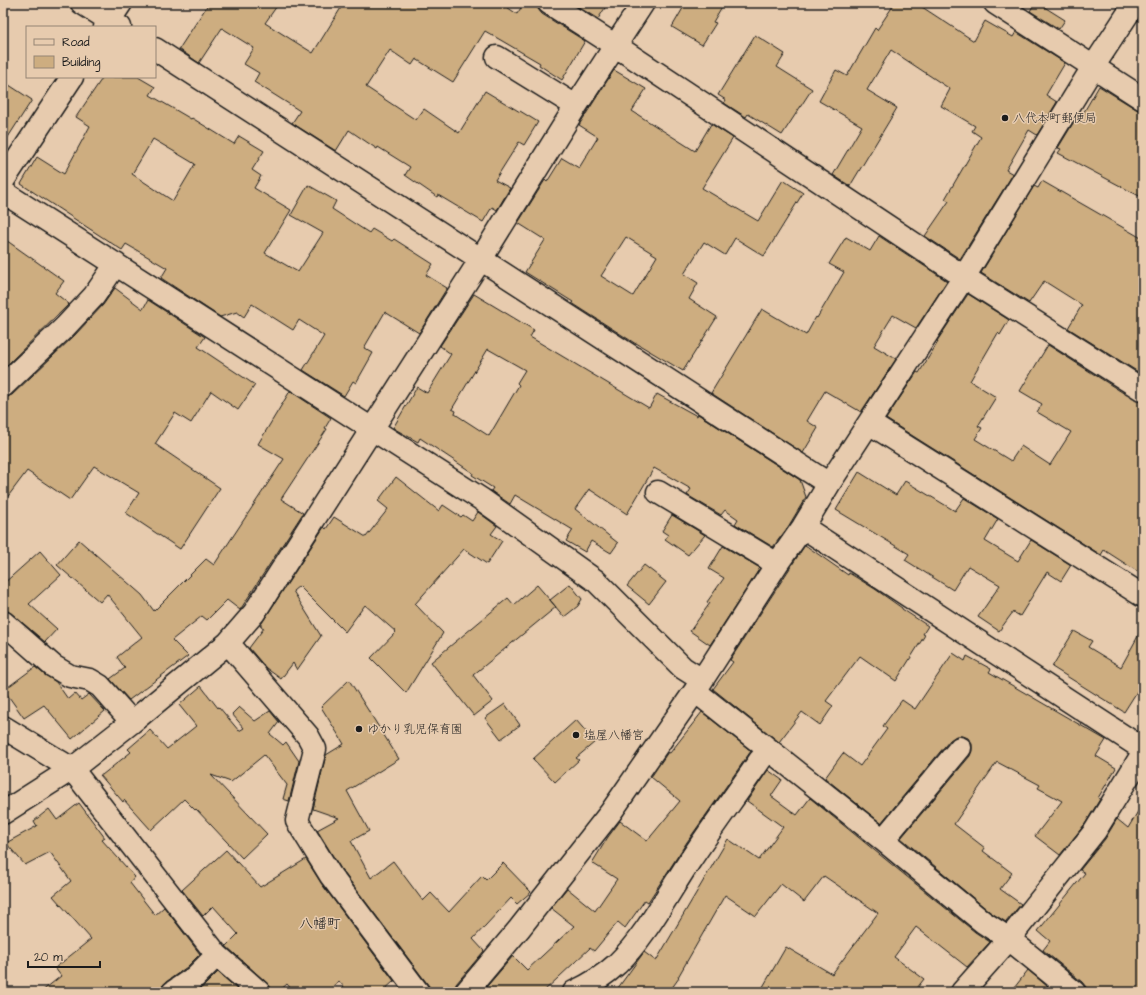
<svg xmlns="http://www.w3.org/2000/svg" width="1146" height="995" font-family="'Architects Daughter','Klee One',sans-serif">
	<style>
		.building { fill: #cdad80; stroke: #1c1c1c; fill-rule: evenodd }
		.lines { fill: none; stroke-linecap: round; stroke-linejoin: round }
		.minor-casing { stroke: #1c1c1c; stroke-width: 25 }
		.minor { stroke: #e7cbae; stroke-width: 22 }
		.poi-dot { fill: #1c1c1c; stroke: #e7cbae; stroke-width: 1.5 }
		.labels { text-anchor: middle; stroke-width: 3; stroke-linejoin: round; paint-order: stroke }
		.poi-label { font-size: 12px; fill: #1c1c1c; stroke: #e7cbae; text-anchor: start }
		.quarter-label { font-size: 14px; fill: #1c1c1c; stroke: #e7cbae }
	</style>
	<rect width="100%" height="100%" fill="#e7cbae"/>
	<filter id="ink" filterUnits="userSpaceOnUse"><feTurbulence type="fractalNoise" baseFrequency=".025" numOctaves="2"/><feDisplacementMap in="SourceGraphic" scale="8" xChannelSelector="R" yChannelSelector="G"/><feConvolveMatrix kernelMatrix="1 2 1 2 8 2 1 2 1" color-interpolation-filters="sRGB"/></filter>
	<g filter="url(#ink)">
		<path class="building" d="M209,3H279L265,23L313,53L344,3H501L517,14L524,3H537L538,9L542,14L585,41L562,80L539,65L540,63L485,31L453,82L416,59L412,65L390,50L366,87L416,120L424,109L459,133L485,91L520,112V111L538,122L524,145L519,142L495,180L510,188L497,210L492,207L483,222L438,195L437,197L405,175L410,167L378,147L377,149L349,130L336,151L292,123L300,111L254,82L259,73L244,64L254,48L222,28L199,63L179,49Z
			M572,3H608L598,19Z
			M686,3H724L713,22L716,23L702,45L672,27Z
			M895,3H916L974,41L985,21L1013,37L1016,32L1065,63L1046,95L1057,102L1037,135L1029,130L1006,170L1013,174L960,259L925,236L949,201L945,199L981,137L972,131L975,126L941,106L950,89L891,50L867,90L897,108L850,186L833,175L862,126L819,101L836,70L847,76L875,28L877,30Z
			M1035,3H1038L1065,20L1059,29L1030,11Z
			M755,35L785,54L777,67L812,89L782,135L748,114L746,117L724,103L726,100L718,95Z
			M614,70L646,89L632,111L695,151L711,124L733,138L702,188L758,221L783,180L803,193L764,256L735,238L725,255L704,242L684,274L698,283L689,299L717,317L683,371L636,343V344L572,303L573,302L525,272L545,240L518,223L545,180L547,182L562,158L579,168L598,137L579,125ZM626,237L657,256L633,296L601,276Z
			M103,77H138L155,87L150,95L191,119L192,118L234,144L239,136L264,151L252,170L261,176L254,188L291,210L265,253L298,272L323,233L291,215L308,185L336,201L332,209L369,233L372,229L392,241L394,239L433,264L426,275L447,288L419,333L385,312L364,348L373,353L356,383L353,381L344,396L303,370L324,336L299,320L293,330L252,304L244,317L237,312L220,317L161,278L167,268L126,244L122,250L21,184L37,157L64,174L90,126L76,117ZM153,139L195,164L173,201L132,174Z
			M3,81L32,100L3,145Z
			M1099,86L1136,109L1143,112V198L1058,153L1061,149L1058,148L1078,115L1081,117Z
			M1042,181L1143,239V375L1068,328L1082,305L1044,281L1029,303L981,273L1034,186L1038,188Z
			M879,236L947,281L916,328L893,315L874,346L896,359L861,412L825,391L807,421L818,428L803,453L711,393L762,309L806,335L816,317L817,318L844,272L829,264L846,237L870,251Z
			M3,238L64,281L55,293L69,304L3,369Z
			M115,288L143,309L148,300L205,337L198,347L255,385L238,410L211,391L191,423L175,413L155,444L220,488L180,549L126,513L139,493L94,466L70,500L27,471L3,503V398L12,395L74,336L103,305Z
			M474,294L534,330L530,337L649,408L657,394L697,416L698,414L800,480L806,497L788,527L773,547L735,524L738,519L725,510L721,515L687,495L691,489L654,468L627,514L589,489L575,509L618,543L611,553L591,541L585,552L566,541L573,530L515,495L510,504L491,491L493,488L472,475L473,473L420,438L418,442L393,428L417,387L427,393L451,354L440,346ZM488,349L525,370L517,383L519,385L489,436L455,414L456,411L452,409Z
			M968,294L1009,320L1000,335L998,333L970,381L996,397L978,426L982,428L975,439L1011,461L1021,446L1050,465L1071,432L1037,412L1042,404L1020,391L1048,345L1136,401L1143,402V575L1104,550L1101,555L886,419L917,372L919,373L938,342L937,341Z
			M290,391L331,418L325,428L327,429L281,499L303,513L240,610L227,600L207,620L202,616L172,640L188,656L129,700L110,679L125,668L117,657L142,637L107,594L100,602L57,565L79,540L142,595L154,611L206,559L214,565L284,459L258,444Z
			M859,472L896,495L905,481L955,511L964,498L998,519L985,541L1018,561L1031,540L1071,565L1061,581L1047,572L1020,616L1013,612L999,631L978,617L1000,585L968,566L953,590L905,560L909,554L836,510Z
			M396,477L439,511L443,505L461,517L463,515L472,521L478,512L497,526L491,534L502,541L487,564L464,549L415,604L443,633L406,693L371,658L396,632L365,605L345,632L299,586L293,591L321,636L297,670L293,663L281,679L266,668L249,648L264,628L260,626L324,527L326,529L334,517L366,537L388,509L378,501Z
			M672,515L705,535L688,555L665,539L668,535L662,531Z
			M805,545L848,575L849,573L875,589L902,608V609L928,626L923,634L925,635L896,681L860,656L826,701L833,706L820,725L802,712L779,742L713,689L733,662L730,660Z
			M723,546L760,568L710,645L690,631L710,603L707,602L724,578L709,569Z
			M40,551L61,575L29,604L57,629L45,642L11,613L3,610V584Z
			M644,565L666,582L649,604L627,586Z
			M570,584L582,599L578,606L564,617L550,600Z
			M537,585L556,607L473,675L493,701L474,716L431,662L508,598L514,605Z
			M1143,627V682L1124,712L1052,667L1074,631L1092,641L1088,647L1121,667Z
			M953,653L965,661L967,656L991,669L989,672L1106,740L1096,756L1116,768L1098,798L1100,799L1085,824L1060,855L1035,836L1062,801L1038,788L1040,785L997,762L954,824L985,848L983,851L1012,873L1000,889L1021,904L1006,922L990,912L901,838L970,756L972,751V744L968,738L963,736H956L950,740L881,823L825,778L843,753L860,766L887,729L883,726L902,700L915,709Z
			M35,667L45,675L56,682L68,699L75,693L81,700L89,694L105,711L72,739L44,705L24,718L4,690Z
			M349,680L399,759L347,791L369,831L351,841L371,878L393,861L423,901L431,893L449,912L482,876L486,880L503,863L531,892L517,904L511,898L473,939L484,951L456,984L454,992H434L429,986L341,869L317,830L339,818L313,809L326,755L344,744L321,707Z
			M201,686L218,708L219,707L239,731L244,728L232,714L239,707L255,721L270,711L279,722L270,734L283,745L286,742L299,761L289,801L283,799L287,785L264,755L231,782L211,775L267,834L242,858L196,809L195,810L184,799L151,830L124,800L123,802L100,775H102L131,752L128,749L150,730L167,749L196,726L179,705Z
			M505,704L520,725L501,739L485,718Z
			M702,712L751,751L687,842L648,902L645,900L625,928L618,922L594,951L590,948L543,992H482L513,956L527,970L574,926L551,908L567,888L595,911L617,879L592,863L608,837L620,821L647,841L680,801L651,777L668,752L670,753Z
			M576,720L595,742L576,758L579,760L555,782L533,759Z
			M768,770L782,780L771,796L797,815L810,798L975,932L990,942L967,967L916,927L894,957L924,979L914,992H760L786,947L832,974L878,913L824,876L804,902L781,884L756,916L725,895L678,977L679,978L669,992H615L644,952L656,961L728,839L759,860L783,827L747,801Z
			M79,803L105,838L102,840L135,877L130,883L155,915L164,907L200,954L187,967L166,982L162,986L161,992H41L61,976L55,968L91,939L53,896L71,881L50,852L25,865L6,843L37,826L34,821L49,809L57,820Z
			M1143,803V992H1086V987L1082,982L1043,950L1050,941L1038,931L1085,873L1080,870L1105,839L1117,819L1128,828Z
			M226,850L260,887L306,859L321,883L394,981L382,992H348L339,981L326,992H294L287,984L278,992H271V988L267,983L226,946L238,934L213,906L203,916L182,890Z
			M1028,970L1054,992H1011Z
			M218,972L240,992H195L204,986Z"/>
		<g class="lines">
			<g class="minor-casing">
				<path id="minor" d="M82,3L120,27
					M549,3L616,46L964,277L1143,390
					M995,3L1143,99
					M105,27L121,3
					M155,49L829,484
					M497,57L576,106
					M3,181L72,77
					M3,192L481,499L596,581L683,668L702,680
					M3,386L65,327L94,296L116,264
					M869,423L1143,596
					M658,492L777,564
					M803,527L1143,749
					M3,622L53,666L70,676L90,680L100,686L132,722
					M228,643L308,736L315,749L297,821L331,876L418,992
					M695,691L883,840L983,922L1009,939L1074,992
					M3,727L72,769L217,955L259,992
					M3,813L72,769L132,722L228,643L254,613L481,259L576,106L643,3
					M883,840L960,748
					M173,992L195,977L217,955
					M466,992L519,929L611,812L695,691L777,564L803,527L829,484L964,277L1093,67L1135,3
					M574,992C589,985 605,975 617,964C646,936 667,895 689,862C712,827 737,794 760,760L769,750
					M962,992L1009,939L1095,831L1143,753"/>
			</g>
			<use href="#minor" class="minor"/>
		</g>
	</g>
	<g class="poi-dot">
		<circle cx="1005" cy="118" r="4"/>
		<circle cx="359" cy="729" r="4"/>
		<circle cx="576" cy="735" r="4"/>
	</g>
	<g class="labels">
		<g class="poi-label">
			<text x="1013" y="122">八代本町郵便局</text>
			<text x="367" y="733">ゆかり乳児保育園</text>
			<text x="584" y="739">塩屋八幡宮</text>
		</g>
		<g class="quarter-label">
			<text x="320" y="928">八幡町</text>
		</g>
	</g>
	<rect width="1146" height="995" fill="none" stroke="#e7cbae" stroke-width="16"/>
	<rect x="8" y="8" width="1130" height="979" fill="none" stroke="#1c1c1c" stroke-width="1.5" filter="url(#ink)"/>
	<rect x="26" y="26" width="130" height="52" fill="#e7cbae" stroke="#968574"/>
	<rect x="34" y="39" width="20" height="6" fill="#e7cbae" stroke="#968574"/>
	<text x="62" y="46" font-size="12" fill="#1c1c1c">Road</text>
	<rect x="34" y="56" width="20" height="12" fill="#cdad80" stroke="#968574"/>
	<text x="62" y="66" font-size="12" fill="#1c1c1c">Building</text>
	<path d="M28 961v6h72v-6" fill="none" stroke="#1c1c1c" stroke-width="2"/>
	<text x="34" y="961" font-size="12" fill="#1c1c1c" stroke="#e7cbae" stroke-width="3" paint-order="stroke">20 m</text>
</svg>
